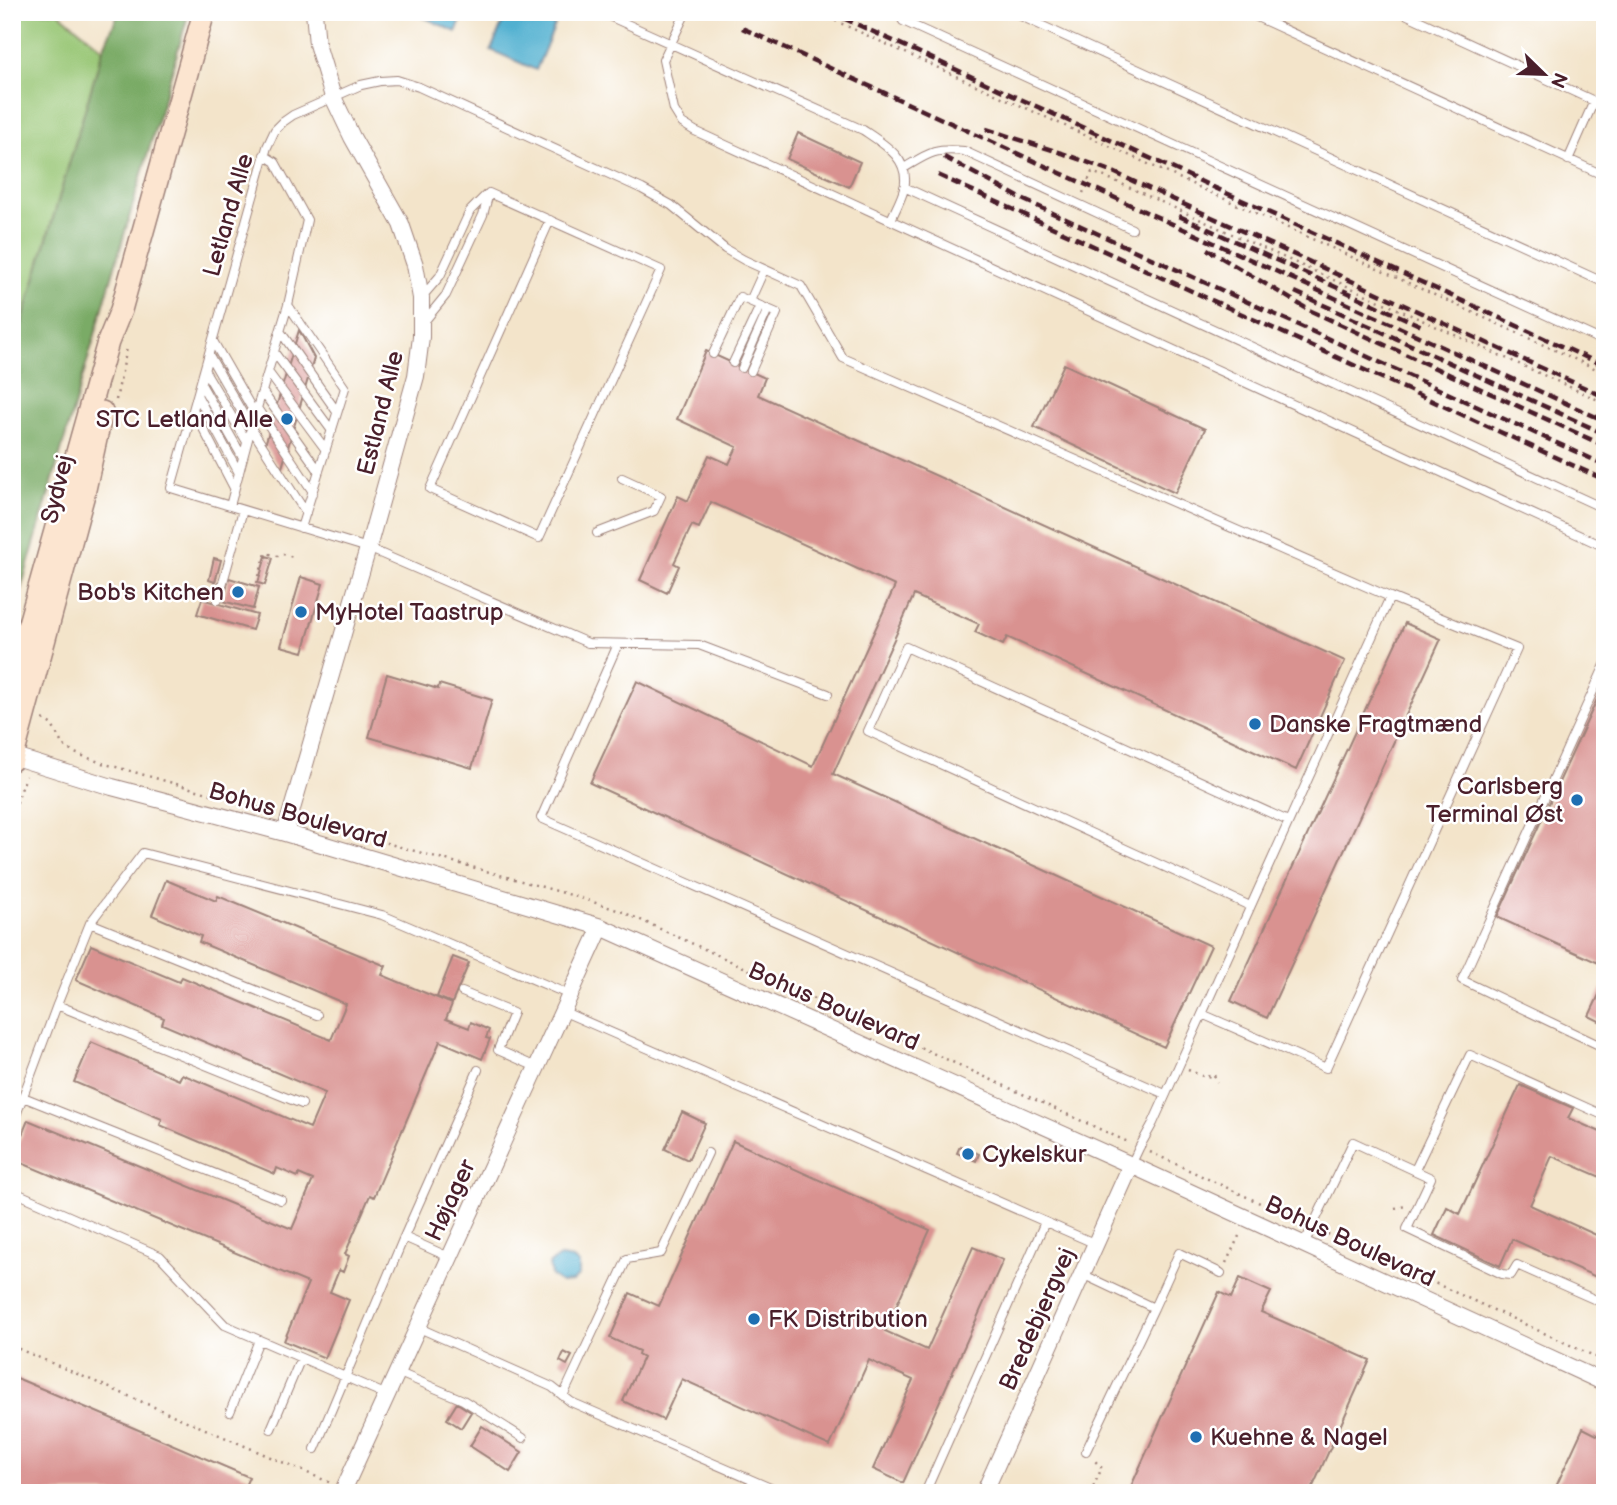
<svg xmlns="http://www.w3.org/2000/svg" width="1617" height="1505" font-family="'Balsamiq Sans',sans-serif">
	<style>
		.green { fill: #98c674; stroke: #717250; stroke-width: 2 }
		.forest { fill: #7aab66; stroke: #626548; stroke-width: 2 }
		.water { fill: #51b0d0; stroke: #4e687e; stroke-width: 2 }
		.building { fill: #d99290 }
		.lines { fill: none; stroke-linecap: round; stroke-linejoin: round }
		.service-casing { stroke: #9e827a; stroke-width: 10 }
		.minor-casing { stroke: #9e827a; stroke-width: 18 }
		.secondary-casing { stroke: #9e827a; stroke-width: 24 }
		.path { stroke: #9e827a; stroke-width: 2.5; stroke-dasharray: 2 5; stroke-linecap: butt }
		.service { stroke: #fff; stroke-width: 8 }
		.minor { stroke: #fff; stroke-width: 16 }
		.secondary { stroke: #fce5d0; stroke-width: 21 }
		.rail { stroke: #4a1f2b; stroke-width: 4.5; stroke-dasharray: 10 5; stroke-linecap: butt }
		.poi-dot { fill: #1f6fb2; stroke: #fff; stroke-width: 2.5 }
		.labels { text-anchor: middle; stroke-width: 5; stroke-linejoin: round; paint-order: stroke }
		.street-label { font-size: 24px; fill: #4a1f2b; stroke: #fff }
		.poi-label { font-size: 24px; fill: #4a1f2b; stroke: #fff; text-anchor: start }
	</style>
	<rect width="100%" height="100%" fill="#fff"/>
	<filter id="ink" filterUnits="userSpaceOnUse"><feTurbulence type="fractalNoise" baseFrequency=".0143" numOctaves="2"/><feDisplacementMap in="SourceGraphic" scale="14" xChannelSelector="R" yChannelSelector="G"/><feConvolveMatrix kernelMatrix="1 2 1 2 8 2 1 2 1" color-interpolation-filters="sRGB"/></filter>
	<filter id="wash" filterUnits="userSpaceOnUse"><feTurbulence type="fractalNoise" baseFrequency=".00686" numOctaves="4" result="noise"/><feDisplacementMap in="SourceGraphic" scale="28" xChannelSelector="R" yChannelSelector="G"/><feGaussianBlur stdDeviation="1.57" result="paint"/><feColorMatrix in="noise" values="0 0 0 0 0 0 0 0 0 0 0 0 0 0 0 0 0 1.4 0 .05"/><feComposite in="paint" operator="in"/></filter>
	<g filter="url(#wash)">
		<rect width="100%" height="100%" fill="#f3e4ca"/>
		<path class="green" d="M12,12H58L103,49L12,357Z"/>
		<path class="forest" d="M119,12H189L12,620V357L103,49Z"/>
		<path class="water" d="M412,12H465L456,32Z
			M507,12H526L555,25L536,70L491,50Z
			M560,1257L573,1259L579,1264V1275L572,1282L561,1283L551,1276L549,1264Z"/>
		<g id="blocks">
			<path class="building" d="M798,133L860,162L849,187L787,159Z
				M299,330L314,358L281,471L265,445Z
				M706,351L765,378L758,395L1345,661L1296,770L1007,637L1003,645L975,632L979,624L914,595L833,774L1211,946L1164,1047L590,783L637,681L813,766L895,586L711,502L699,528L692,525L674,563L679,566L667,593L640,580L678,496L688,501L709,455L729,464L737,447L677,419Z
				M1064,364L1205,429L1175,493L1034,427Z
				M266,556L273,558L265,585L258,583Z
				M214,558L221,560L215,582L209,580Z
				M301,577L323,584L303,652L281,646Z
				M229,578L259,587L253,609L223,601Z
				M202,599L257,615L252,630L197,614Z
				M1405,623L1441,639L1267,1018L1231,1001Z
				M387,674L438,689L439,684L492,700L472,768L369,737Z
				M1605,682V966L1497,917Z
				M166,880L216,901L218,896L386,966L382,975L452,1004L446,1019L469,1028L471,1022L489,1030L486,1038L490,1039L482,1059L440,1041L374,1197L370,1195L345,1254L349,1256L343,1272L339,1270L330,1292L349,1300L325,1358L284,1341L308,1283L12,1159L28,1120L292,1229L313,1180L299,1174L298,1177L277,1168L275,1174L160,1125L162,1119L74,1082L91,1042L179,1080L182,1074L310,1128L325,1093L162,1024L164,1018L76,980L91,945L179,982L182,977L331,1040L346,1004L199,942L201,936L152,915Z
				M453,957L469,963L452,1003L437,997Z
				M1605,982V1024L1589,1016Z
				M1520,1085L1573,1108L1568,1118L1605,1134V1179L1552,1156L1530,1205L1605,1239V1281L1512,1239L1500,1266L1434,1235L1447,1207L1460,1214Z
				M682,1112L705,1123L688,1160L665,1149Z
				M733,1141L930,1230L885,1331L927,1350L973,1247L1003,1260L903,1483L873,1469L913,1380L869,1360L830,1446L682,1379L663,1420L623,1401L643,1357L638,1354L639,1351L610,1338L630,1293L659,1306Z
				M960,1146L979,1154L976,1161L957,1153Z
				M1240,1278L1271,1292L1261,1312L1370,1360L1310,1493H1128L1219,1292L1231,1298Z
				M564,1352L572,1356L567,1365L560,1361Z
				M12,1376L249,1477L242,1493H12Z
				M457,1403L471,1412L461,1428L447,1419Z
				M482,1426L522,1452L510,1472L470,1446Z
				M1583,1428L1605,1439V1493H1553Z"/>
		</g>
	</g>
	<g filter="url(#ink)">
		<use href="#blocks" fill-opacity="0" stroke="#9e827a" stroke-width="2"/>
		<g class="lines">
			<g class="service-casing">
				<path id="service" d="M600,12L863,130C884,144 911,159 904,189C901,200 895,210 891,220
					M686,12L663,60L674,110L682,123L695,131L1605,547
					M898,12L903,21L1605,342
					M1012,12L1605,283
					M1246,12L1605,176
					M1401,12L1594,101L1568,160
					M904,168C929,153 934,148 964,151L1132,229
					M904,187L1605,509
					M489,193L661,270L539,538L430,489L550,220
					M421,298L440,276L470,211L486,195
					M750,301L764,270
					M288,305L345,388L301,528
					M423,323L446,295L483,215L489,193
					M280,331L337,412
					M213,341L255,414
					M274,352L332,431
					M713,354L740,297L777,313L751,371
					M209,355L251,428L306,513
					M733,363L760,306
					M742,368L768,309
					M205,371L247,442
					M268,372L326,450
					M201,384L243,458
					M262,391L319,471
					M198,397L239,473
					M257,408L313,492
					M194,411L234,488
					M230,506L251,428L288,305L307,220L275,162L264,155
					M597,533L654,511L661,496L622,478
					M218,600L243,510
					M618,644L541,818L1165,1094
					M1605,665L1462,980L1605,1048
					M828,694L699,645L588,643L368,548L171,488L267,147L275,130L283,122L293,115L361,85L380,81L397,80L419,87L642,189L671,205L725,249L744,260L801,286L843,358L1390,597L1153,1123L1139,1148L1131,1165
					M1250,906L868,731L906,647L1288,821
					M90,923L317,1015
					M462,992L513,1013L498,1050L536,1067
					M57,1005L302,1104
					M562,1011L1096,1244
					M1202,1014L1326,1068L1517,649L1390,597
					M23,1097L281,1200
					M12,1126L57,1005L90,923L143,853L382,915L570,995
					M1415,1170L1470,1055L1605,1116
					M12,1191L160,1256L225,1325L387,1395
					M404,1237L449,1257
					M1304,1244L1353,1142L1431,1178L1407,1229L1502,1274L1511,1275L1517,1265L1605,1304
					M1082,1274L1154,1308L1086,1451
					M1154,1308L1179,1253L1221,1273
					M417,1327L552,1387L571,1402L782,1493
					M397,1372L463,1400L523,1438
					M563,1396L627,1259L661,1253L708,1153
					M230,1412L259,1340
					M271,1429L301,1358
					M315,1449L404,1237L478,1070
					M925,1493L1045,1222"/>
			</g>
			<g class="minor-casing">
				<path id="minor" d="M12,756L112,787L285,833L601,927L1131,1165L1605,1383
					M285,833L368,548L416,376L421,337V298L415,265L401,224L352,137L333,97L317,44L314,12
					M342,1493L601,927
					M984,1493L1131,1165"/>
			</g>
			<g class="secondary-casing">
				<path id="secondary" d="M12,684L108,342L121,310L204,12
					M12,760L84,494L102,412"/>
			</g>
			<path class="path" d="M816,12L1605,373
				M1083,193L1092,172L1115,181L1605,403
				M116,400L127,348
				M257,583L266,553L278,556L283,554L293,557
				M43,719L52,725L62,744L72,752L102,763L275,812
				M12,816L26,776
				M305,820L578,897L623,912L1128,1142
				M1188,1070L1205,1077L1214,1075L1217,1082
				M1150,1152L1303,1223
				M1395,1208L1406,1206
				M1321,1231L1605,1361
				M1226,1263L1240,1234
				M12,1346L331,1483
				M1090,1493L1102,1468L1094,1460"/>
			<use href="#service" class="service"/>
			<use href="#minor" class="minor"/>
			<use href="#secondary" class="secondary"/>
			<path class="rail" d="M830,12L1605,366
				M742,28L1605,421
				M986,129L1062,153L1111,171L1605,397
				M944,157L1024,200L1605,465
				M938,175L1605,480
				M1179,216L1424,327
				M1207,249L1309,310L1605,446
				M1295,292L1605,434"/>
		</g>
	</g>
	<g class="poi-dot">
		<circle cx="287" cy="419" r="7"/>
		<circle cx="238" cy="592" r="7"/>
		<circle cx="301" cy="612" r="7"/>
		<circle cx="1255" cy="724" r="7"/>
		<circle cx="1577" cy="800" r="7"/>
		<circle cx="968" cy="1154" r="7"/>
		<circle cx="754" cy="1319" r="7"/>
		<circle cx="1196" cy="1437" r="7"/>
	</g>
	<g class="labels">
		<g class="street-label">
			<text transform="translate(228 215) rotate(-74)" y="8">Letland Alle</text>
			<text transform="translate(380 413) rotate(-76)" y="8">Estland Alle</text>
			<text transform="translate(57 489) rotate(-76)" y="8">Sydvej</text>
			<text transform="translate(298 815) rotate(16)" y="8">Bohus Boulevard</text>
			<text transform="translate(834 1006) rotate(24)" y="8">Bohus Boulevard</text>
			<text transform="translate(450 1200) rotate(-65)" y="8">Højager</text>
			<text transform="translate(1350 1241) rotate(25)" y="8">Bohus Boulevard</text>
			<text transform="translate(1037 1319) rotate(-66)" y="8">Bredebjergvej</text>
		</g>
		<g class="poi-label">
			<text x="273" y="427" text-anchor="end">STC Letland Alle</text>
			<text x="224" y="600" text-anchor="end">Bob's Kitchen</text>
			<text x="315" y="620">MyHotel Taastrup</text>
			<text x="1269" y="732">Danske Fragtmænd</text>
			<text x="1563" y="794" text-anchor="end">Carlsberg<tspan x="1563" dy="28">Terminal Øst</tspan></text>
			<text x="982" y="1162">Cykelskur</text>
			<text x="768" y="1327">FK Distribution</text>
			<text x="1210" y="1445">Kuehne &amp; Nagel</text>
		</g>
	</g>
	<rect width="1617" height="1505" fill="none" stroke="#fff" stroke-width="42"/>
	<g transform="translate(1544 74) rotate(113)" stroke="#ffffff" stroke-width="5" paint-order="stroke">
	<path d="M0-5L12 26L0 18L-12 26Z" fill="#4a1f2b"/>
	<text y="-10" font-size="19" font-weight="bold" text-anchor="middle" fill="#4a1f2b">N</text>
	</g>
</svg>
